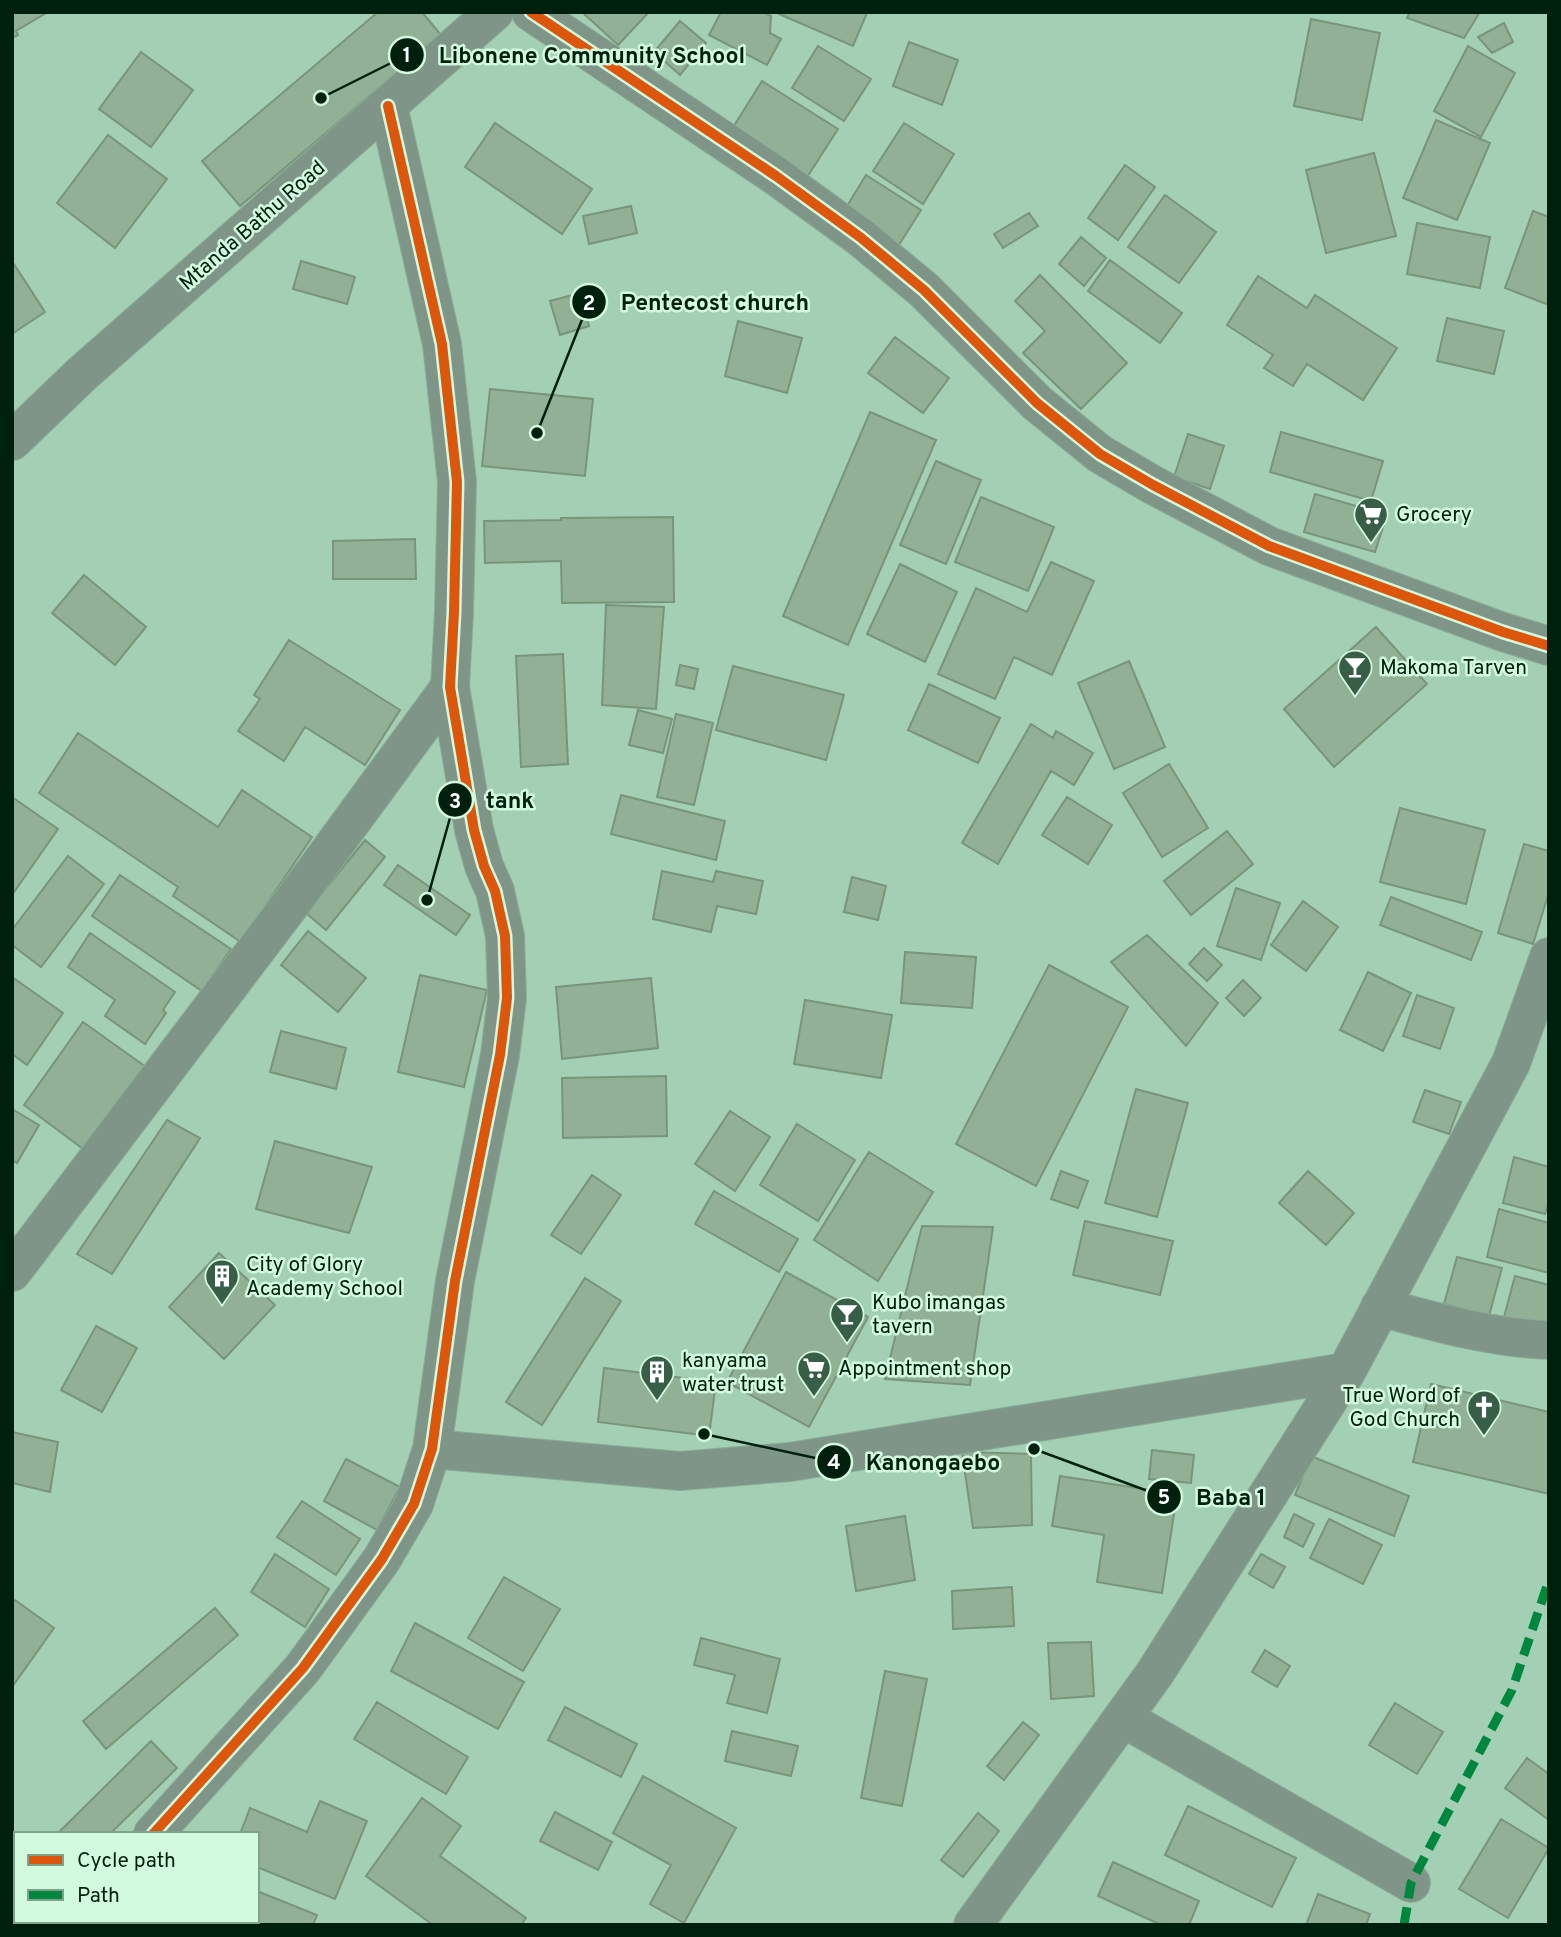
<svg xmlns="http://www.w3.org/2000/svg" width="1561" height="1937" font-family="Overpass,sans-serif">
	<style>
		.building { fill: #92b096; stroke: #78957b; stroke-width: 2 }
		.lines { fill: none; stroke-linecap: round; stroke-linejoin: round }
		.street-casing { stroke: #89ad97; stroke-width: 40 }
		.street { stroke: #7f9588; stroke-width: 38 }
		.quiet { stroke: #00873e; stroke-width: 9; stroke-dasharray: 18 9; stroke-linecap: butt }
		.cycleway-casing { stroke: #d2fadf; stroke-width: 15 }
		.cycleway { stroke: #dc560c; stroke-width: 10 }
		.labels { text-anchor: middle; stroke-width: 5; stroke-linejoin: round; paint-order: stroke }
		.street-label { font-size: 21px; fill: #00200e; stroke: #d2fadf }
		.poi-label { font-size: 21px; fill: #00200e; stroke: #d2fadf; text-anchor: start }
		.leader { fill: none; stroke: #00200e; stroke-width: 2.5 }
		.callout-dot { fill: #00200e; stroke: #d2fadf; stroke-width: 2.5 }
		.mark-label { font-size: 21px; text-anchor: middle; font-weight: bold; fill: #fff }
		.callout-label { font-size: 23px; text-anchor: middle; font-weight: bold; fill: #00200e; stroke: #d2fadf; stroke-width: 5; stroke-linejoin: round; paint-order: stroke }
	</style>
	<rect width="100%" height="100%" fill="#a3d0b4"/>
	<path class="building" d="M12,12H48L16,31L18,35L12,38Z
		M378,12H422L441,35L240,206L202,161Z
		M582,12H649L618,45Z
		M721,12H763L771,16L770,33L781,39L767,65L709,35Z
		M779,12H865L867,13L853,46L779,14Z
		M1410,12H1480L1464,38L1407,18Z
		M1311,19L1380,33L1362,120L1294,106Z
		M680,21L706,43L680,75L654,52Z
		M1504,23L1513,42L1492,53L1478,37Z
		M909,42L958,60L942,105L893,86Z
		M818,46L871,79L844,121L792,88Z
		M1468,46L1515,73L1481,137L1434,111Z
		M141,52L193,90L151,147L99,109Z
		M762,81L838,129L802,185L727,137Z
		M1436,120L1490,143L1457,220L1403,198Z
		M495,123L592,189L562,234L465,167Z
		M904,123L954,154L923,204L873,171Z
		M108,135L167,179L115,248L57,203Z
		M1374,153L1396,236L1326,253L1306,170Z
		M1125,165L1155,187L1118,240L1088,218Z
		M866,175L921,210L899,245L844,211Z
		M1165,195L1216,232L1179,283L1128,247Z
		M631,206L637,233L589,244L583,216Z
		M1533,211L1549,217V305L1505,288Z
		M1029,213L1038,226L1003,248L994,234Z
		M1417,223L1490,237L1480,288L1407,274Z
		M1081,237L1106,258L1084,286L1059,264Z
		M1110,260L1182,313L1160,343L1088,291Z
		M12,261L45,312L12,334Z
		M301,261L355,277L347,304L293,289Z
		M1040,275L1127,363L1081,409L1023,353L1045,331L1015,301Z
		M1258,276L1307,308L1315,295L1397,348L1363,400L1307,364L1293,386L1264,368L1273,355L1227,325Z
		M580,293L589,326L560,335L550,301Z
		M1447,318L1504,331L1494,374L1437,361Z
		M738,321L802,338L787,393L725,376Z
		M895,337L949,378L923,413L868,373Z
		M490,389L593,399L585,476L482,466Z
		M870,412L936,440L848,645L783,616Z
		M1281,432L1383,461L1371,501L1270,472Z
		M1188,434L1224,446L1210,489L1174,477Z
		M936,461L981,480L946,564L900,545Z
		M1315,494L1387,515L1375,552L1304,532Z
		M981,497L1054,527L1028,591L955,562Z
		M673,517L674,602L562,603L561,561L485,563L484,521L561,520V518Z
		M415,539L416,579H333V541Z
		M1051,562L1094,581L1052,675L1014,657L995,699L938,674L976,588L1027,612Z
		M900,564L957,592L925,662L867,634Z
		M84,575L146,627L115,665L52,613Z
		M606,605L664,607L656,709L602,705Z
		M1376,627L1427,684L1334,767L1284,709Z
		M289,640L400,710L365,765L305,727L284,761L238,731L260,699L254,695Z
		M563,654L568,764L521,767L516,656Z
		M1129,661L1165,747L1114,769L1078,683Z
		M680,665L698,669L694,689L676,685Z
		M733,666L844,695L826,760L716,730Z
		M929,684L1000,718L978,763L908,730Z
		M638,710L672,719L663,753L629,745Z
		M676,714L713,723L694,805L657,797Z
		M1031,724L1053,738L1056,731L1093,753L1074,785L1051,771L998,864L962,843Z
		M78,733L218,827L242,790L312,837L241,942L173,896L178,887L39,793Z
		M1169,764L1208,828L1162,857L1123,793Z
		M621,795L725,821L716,860L611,834Z
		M12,797L58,829L12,895Z
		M1067,797L1112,825L1088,864L1042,835Z
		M1400,808L1485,830L1466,904L1380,882Z
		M1227,831L1253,864L1191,915L1164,881Z
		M365,840L385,857L326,930L306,913Z
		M1524,844L1549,851V892L1533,944L1498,933Z
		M68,856L104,884L41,967L12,945V930Z
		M398,865L470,915L456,935L384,885Z
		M662,871L713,882L716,871L763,881L756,914L717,906L711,932L653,919Z
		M120,875L231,949L202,991L92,916Z
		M852,877L886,886L878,920L844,912Z
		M1236,888L1280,903L1261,960L1217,946Z
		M1391,897L1482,932L1471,960L1380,925Z
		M1303,901L1338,927L1306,971L1271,945Z
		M308,931L366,978L338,1012L281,965Z
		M90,933L175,992L163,1010L166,1013L145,1044L105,1016L115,1000L68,967Z
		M1147,935L1218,1003L1186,1046L1111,962Z
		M1204,948L1222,965L1207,981L1189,964Z
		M905,952L976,957L972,1008L901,1003Z
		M1049,965L1128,1007L1036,1186L956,1144Z
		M1368,972L1411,993L1383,1051L1340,1030Z
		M420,975L487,990L464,1087L398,1072Z
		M12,977L63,1013L27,1065L12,1054Z
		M651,978L658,1048L562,1059L556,987Z
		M1243,980L1261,998L1244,1016L1226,998Z
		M1417,995L1454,1008L1440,1049L1403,1036Z
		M805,1000L892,1015L881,1078L794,1064Z
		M83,1022L146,1067L86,1151L24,1105Z
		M281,1031L346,1048L336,1089L270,1072Z
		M666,1076L667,1136L563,1138L562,1078Z
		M1136,1089L1188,1103L1157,1217L1105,1203Z
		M1425,1090L1461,1102L1449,1134L1413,1122Z
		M12,1109L39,1125L17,1163L12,1160Z
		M730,1111L770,1137L735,1191L695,1164Z
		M167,1120L200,1138L112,1274L77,1254Z
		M797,1124L855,1160L818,1221L760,1185Z
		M275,1141L372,1167L349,1233L256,1209Z
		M869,1152L933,1192L878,1281L814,1240Z
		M1514,1157L1549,1167V1202L1545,1214L1503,1203Z
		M1061,1171L1088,1181L1078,1208L1051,1199Z
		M1308,1171L1354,1213L1326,1245L1279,1203Z
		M592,1175L621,1195L581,1254L551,1235Z
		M714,1191L798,1239L779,1272L695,1224Z
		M1499,1209L1549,1223V1273L1487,1257Z
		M1085,1221L1173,1241L1160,1295L1073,1275Z
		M922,1226L993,1227L970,1385L885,1379Z
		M219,1253L275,1305L224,1359L169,1307Z
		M1457,1257L1502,1268L1489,1316L1444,1304Z
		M786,1272L868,1317L809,1427L727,1382Z
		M1515,1276L1549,1285V1329L1504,1317Z
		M585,1278L621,1301L542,1425L506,1402Z
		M96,1326L137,1348L102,1412L61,1390Z
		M604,1368L716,1382L709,1436L598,1422Z
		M1431,1384L1549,1412V1494L1413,1462Z
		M12,1432L58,1442L50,1492L12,1483Z
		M1152,1450L1194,1455L1191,1483L1149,1479Z
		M962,1452L1031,1454L1032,1525L973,1528Z
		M1311,1456L1409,1496L1394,1536L1295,1495Z
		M346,1459L400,1487L377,1530L324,1501Z
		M1060,1476L1177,1494L1162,1593L1097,1582L1104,1535L1052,1526Z
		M302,1501L360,1539L336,1575L277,1537Z
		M1294,1514L1314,1524L1303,1547L1284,1537Z
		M905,1516L915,1580L856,1591L846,1526Z
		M1329,1519L1382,1545L1363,1584L1310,1558Z
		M275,1554L329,1589L305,1627L251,1592Z
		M1261,1554L1285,1567L1273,1588L1249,1574Z
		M504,1577L560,1609L523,1671L468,1638Z
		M1012,1587L1014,1626L953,1629L952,1591Z
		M15,1600L54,1628L12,1687V1603Z
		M215,1608L238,1635L106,1749L83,1721Z
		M415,1623L524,1682L498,1729L391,1671Z
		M701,1638L780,1659L767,1713L727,1703L735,1675L694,1665Z
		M1091,1642L1094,1696L1051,1699L1048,1643Z
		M1265,1650L1290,1666L1277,1687L1252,1672Z
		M885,1671L927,1679L902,1806L861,1798Z
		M377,1702L468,1757L446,1794L354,1739Z
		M1395,1703L1443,1732L1417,1774L1369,1745Z
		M565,1707L637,1744L621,1777L548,1740Z
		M1023,1722L1039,1735L1004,1780L987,1766Z
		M732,1731L798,1746L791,1776L725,1761Z
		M151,1741L177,1768L110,1834H57Z
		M1527,1758L1549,1774V1820L1505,1788Z
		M643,1776L736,1828L684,1923L650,1904L671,1865L613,1833Z
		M422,1798L461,1826L440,1856L526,1918L521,1925H433L366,1876Z
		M320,1801L367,1821L335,1899L257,1867V1834H240L250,1808L307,1832Z
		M1188,1806L1296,1858L1272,1907L1165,1855Z
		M555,1812L612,1842L598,1870L540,1841Z
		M978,1813L999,1831L963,1877L941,1860Z
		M1501,1819L1549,1848L1508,1918L1459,1889Z
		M1113,1862L1199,1901L1189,1925H1161L1098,1896Z
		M16,1886V1921H57L55,1925H18L12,1921V1891Z
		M257,1891L317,1915L313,1925H240L242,1921H257Z
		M1318,1894L1370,1914L1366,1925H1306Z"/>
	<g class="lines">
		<g class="street-casing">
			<path id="street" d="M531,12L776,176L860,237L924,290L1037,403L1100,454L1153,485L1269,546L1503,632L1549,646
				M12,441L83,373L494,12
				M12,1272L296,897L450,687
				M1380,1307C1436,1322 1491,1338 1549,1340
				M432,1449L680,1471L790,1462L1346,1372
				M1123,1718L1411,1883
				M153,1834L303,1668L382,1559L414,1504L432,1449L455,1281L500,1055L507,998L505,936L495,891L484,866L474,830L450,687L454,612L457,482L442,344L388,106
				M81,1925L83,1921
				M973,1925L1155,1673L1346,1372L1511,1063L1549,957"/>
		</g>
		<use href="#street" class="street"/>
		<path class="quiet" d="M1404,1925L1411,1883L1512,1690L1549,1580"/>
		<g class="cycleway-casing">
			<path id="cycleway" d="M531,12L776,176L860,237L924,290L1037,403L1100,454L1153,485L1269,546L1503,632L1549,646
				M153,1834L303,1668L382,1559L414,1504L432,1449L455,1281L500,1055L507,998L505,936L495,891L484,866L474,830L450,687L454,612L457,482L442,344L388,106"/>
		</g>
		<use href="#cycleway" class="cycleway"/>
	</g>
	<defs>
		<g id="supermarket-pin" transform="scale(1.75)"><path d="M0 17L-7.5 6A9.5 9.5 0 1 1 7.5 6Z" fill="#395e48" stroke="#d2fadf"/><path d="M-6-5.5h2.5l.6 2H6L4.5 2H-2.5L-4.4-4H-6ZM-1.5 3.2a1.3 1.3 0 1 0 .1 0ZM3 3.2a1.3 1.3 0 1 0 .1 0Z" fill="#fff"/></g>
		<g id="bar-pin" transform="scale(1.75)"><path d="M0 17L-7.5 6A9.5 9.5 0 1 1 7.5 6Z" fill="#395e48" stroke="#d2fadf"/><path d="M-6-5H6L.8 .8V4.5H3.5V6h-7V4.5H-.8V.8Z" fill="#fff"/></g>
		<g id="building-pin" transform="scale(1.75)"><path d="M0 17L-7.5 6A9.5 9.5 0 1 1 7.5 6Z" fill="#395e48" stroke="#d2fadf"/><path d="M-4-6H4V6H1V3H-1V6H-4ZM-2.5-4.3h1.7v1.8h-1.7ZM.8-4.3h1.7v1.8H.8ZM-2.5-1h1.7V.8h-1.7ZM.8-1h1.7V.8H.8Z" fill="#fff"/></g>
		<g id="church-pin" transform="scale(1.75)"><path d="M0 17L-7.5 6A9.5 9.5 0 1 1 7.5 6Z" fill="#395e48" stroke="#d2fadf"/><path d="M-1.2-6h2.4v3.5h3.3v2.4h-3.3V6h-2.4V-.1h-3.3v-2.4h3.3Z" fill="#fff"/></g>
	</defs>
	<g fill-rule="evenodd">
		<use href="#supermarket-pin" x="1371" y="514"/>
		<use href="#bar-pin" x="1355" y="667"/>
		<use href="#building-pin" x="222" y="1276"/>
		<use href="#bar-pin" x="847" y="1314"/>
		<use href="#supermarket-pin" x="814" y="1368"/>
		<use href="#building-pin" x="657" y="1372"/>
		<use href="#church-pin" x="1484" y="1407"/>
	</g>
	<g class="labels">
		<g class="street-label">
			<text transform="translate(252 225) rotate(-41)" y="7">Mtanda Bathu Road</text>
		</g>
		<g class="poi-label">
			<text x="1396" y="521">Grocery</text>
			<text x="1380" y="674">Makoma Tarven</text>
			<text x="246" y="1271">City of Glory<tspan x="246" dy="24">Academy School</tspan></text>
			<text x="872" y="1309">Kubo imangas<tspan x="872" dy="24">tavern</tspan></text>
			<text x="682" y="1367">kanyama<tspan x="682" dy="24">water trust</tspan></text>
			<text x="838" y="1375">Appointment shop</text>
			<text x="1460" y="1402" text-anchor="end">True Word of<tspan x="1460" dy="24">God Church</tspan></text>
		</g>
	</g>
	<path class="leader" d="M321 98L407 55M537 433L589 302M427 900L455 800M704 1434L834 1462M1034 1449L1164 1497"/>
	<g class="callout-dot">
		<circle cx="321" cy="98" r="7"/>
		<circle cx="537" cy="433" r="7"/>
		<circle cx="427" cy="900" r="7"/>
		<circle cx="704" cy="1434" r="7"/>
		<circle cx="1034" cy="1449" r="7"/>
		<circle cx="407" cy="55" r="18"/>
		<circle cx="589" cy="302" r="18"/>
		<circle cx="455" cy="800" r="18"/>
		<circle cx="834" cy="1462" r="18"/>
		<circle cx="1164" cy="1497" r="18"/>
	</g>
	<g class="mark-label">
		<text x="407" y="62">1</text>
		<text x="589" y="310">2</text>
		<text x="455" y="808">3</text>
		<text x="834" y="1469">4</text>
		<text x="1164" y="1504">5</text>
	</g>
	<g class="callout-label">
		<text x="592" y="63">Libonene Community School</text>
		<text x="715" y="310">Pentecost church</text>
		<text x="510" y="808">tank</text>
		<text x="933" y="1470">Kanongaebo</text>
		<text x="1231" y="1505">Baba 1</text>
	</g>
	<rect width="1561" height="1937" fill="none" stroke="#00200e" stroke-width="28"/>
	<rect x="14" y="1832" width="245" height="91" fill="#d2fadf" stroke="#7ea38b" stroke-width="2"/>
	<rect x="28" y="1855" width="35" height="10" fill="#dc560c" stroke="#7ea38b" stroke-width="2"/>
	<text x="77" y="1867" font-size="21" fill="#00200e">Cycle path</text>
	<rect x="28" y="1890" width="35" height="10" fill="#00873e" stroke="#7ea38b" stroke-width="2"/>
	<text x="77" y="1902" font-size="21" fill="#00200e">Path</text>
</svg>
